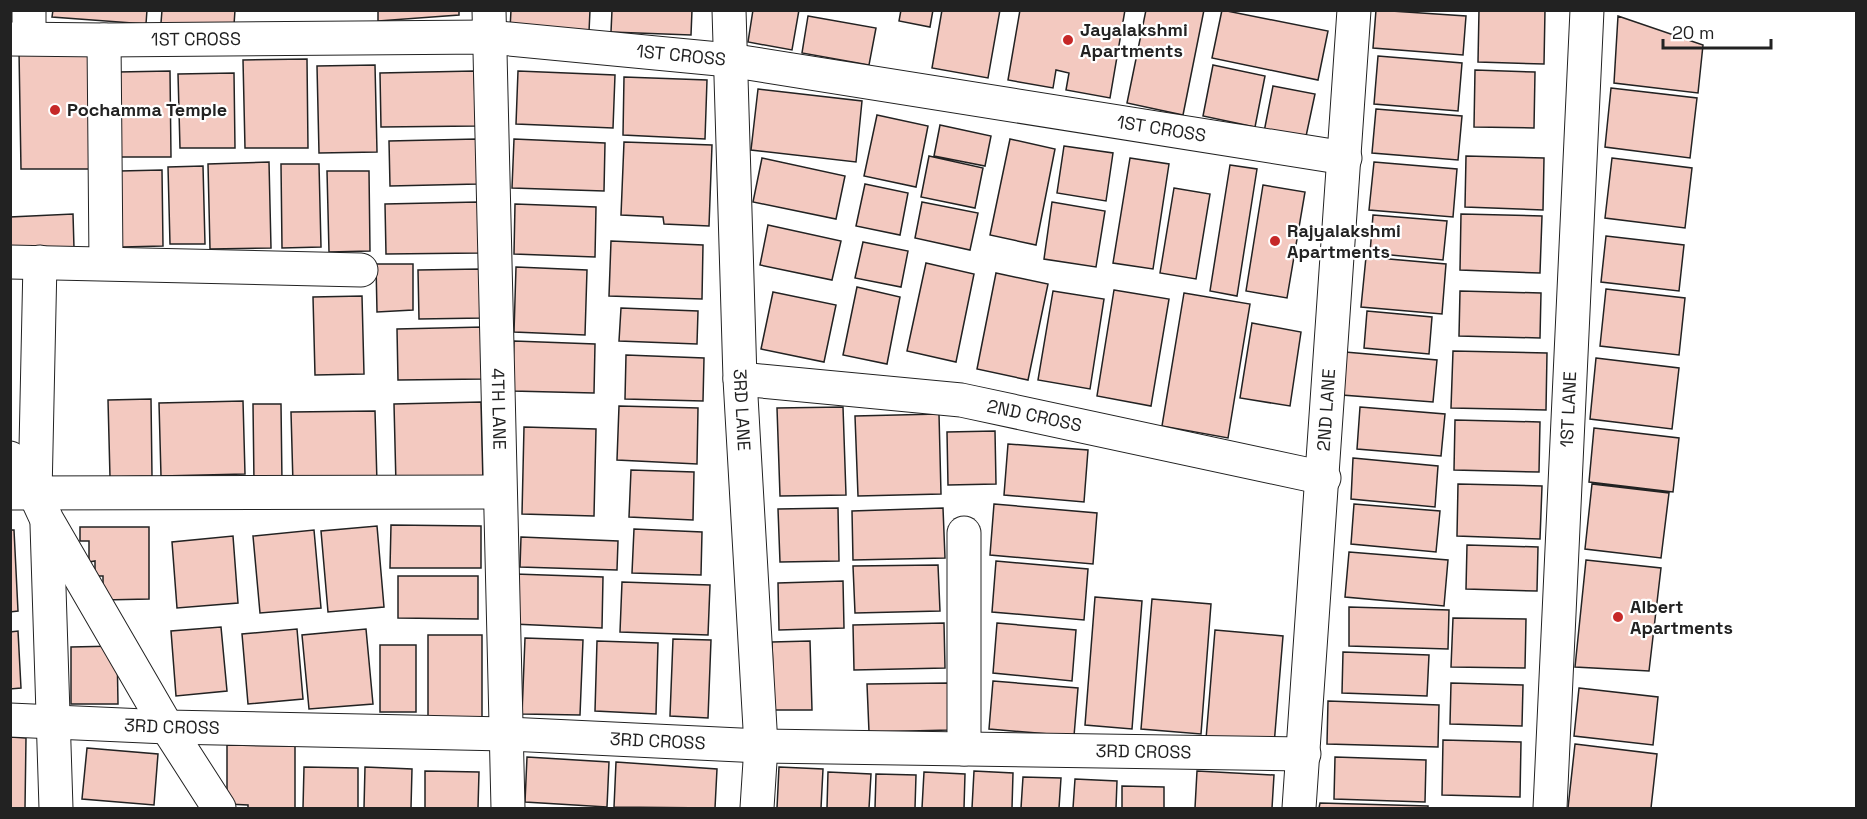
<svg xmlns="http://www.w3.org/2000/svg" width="1867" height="819" font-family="'Space Grotesk',sans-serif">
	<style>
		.building { fill: #f3c9c0; stroke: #222; stroke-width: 1.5 }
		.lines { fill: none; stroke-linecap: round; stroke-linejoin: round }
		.minor-casing { stroke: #222; stroke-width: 35 }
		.minor { stroke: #fff; stroke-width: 33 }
		.poi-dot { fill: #c62828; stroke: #fff; stroke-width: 2 }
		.labels { text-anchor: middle; stroke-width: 4.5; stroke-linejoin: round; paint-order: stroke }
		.poi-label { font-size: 18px; font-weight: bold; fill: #222; stroke: #fff; text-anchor: start }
		.street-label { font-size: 18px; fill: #222; stroke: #fff }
	</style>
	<rect width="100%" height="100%" fill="#fff"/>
	<path class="building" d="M53,10H147L146,24L52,17Z
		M162,10H235L234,25L161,23Z
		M378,10H459V15L378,21Z
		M511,10H590L589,32L510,29Z
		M612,10H692L691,35L611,32Z
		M753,10H799L792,50L748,42Z
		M901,10H933L930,27L899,21Z
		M942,10H1000L988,78L932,68Z
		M1020,10H1125L1110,98L1066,90L1069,73L1056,70L1053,88L1008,80Z
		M1146,10H1204L1183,115L1127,103Z
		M1222,10L1328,31L1318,80L1212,58Z
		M1376,10L1466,16L1463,55L1373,48Z
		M1479,10H1545L1544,64L1478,62Z
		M808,16L876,28L869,65L802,53Z
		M1618,16L1703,45L1698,93L1614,83Z
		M90,50L92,169H21L19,51Z
		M1378,56L1462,63L1458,111L1374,104Z
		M307,59L308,148H245L243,60Z
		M375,65L377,152L319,153L317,66Z
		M1213,65L1265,76L1255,127L1203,116Z
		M1475,70L1535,72L1534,128L1474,127Z
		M170,71L171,157H121L118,72Z
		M474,71L476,126L381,127L380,73Z
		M518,71L615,75L613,128L516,124Z
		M234,73L235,148H180L178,74Z
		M624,77L707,80L705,139L623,135Z
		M1273,86L1315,94L1305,141L1264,132Z
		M1611,88L1697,98L1690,158L1605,147Z
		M758,89L862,101L856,162L751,150Z
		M1376,109L1462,116L1458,160L1372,153Z
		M877,115L928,126L916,187L864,176Z
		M940,125L991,136L985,166L934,156Z
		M477,139L478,184L390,186L389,141Z
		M514,139L605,143L604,191L512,188Z
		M1010,139L1055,149L1036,245L990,235Z
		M624,142L712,145L709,226L664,224L663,217L621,215Z
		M1064,146L1113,153L1106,201L1057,193Z
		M929,156L983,168L975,208L921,197Z
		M1466,156L1544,158L1543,210L1465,207Z
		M762,158L845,176L836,219L753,202Z
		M1130,158L1169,164L1153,269L1113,263Z
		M1612,158L1692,168L1685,228L1605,218Z
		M269,162L271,248L210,249L208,164Z
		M1374,162L1457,169L1453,217L1369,210Z
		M281,164H319L321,247L282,248Z
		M1230,165L1257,169L1237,296L1210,291Z
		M203,166L205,244H170L168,167Z
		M162,170L163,246L122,247L120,171Z
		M327,171H369L370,251L329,252Z
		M865,184L908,193L900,235L856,226Z
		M1263,185L1305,192L1287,298L1246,291Z
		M1174,188L1210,194L1196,279L1160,273Z
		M478,202L479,253L386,254L385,204Z
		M922,202L978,213L970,250L915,238Z
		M1052,202L1105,211L1096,267L1044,259Z
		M515,204L596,207L595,257L514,254Z
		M73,214L74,248L10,250V217Z
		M1461,214L1542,216L1540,273L1460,270Z
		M1373,215L1447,221L1443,260L1370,253Z
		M768,225L841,241L832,280L760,265Z
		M1606,236L1684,245L1679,291L1601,282Z
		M611,241L703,245L702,299L609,296Z
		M863,242L908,251L901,287L855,278Z
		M1366,257L1446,264L1442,314L1361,307Z
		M926,263L974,274L956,362L907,351Z
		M376,264H413V310L377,312Z
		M516,267L587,270L585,335L514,332Z
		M481,269L483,318L419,319L418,270Z
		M996,273L1048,284L1028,380L977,369Z
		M857,287L900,297L887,364L843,355Z
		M1606,289L1685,298L1679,355L1600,346Z
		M1114,290L1169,299L1151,406L1097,396Z
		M1053,291L1104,299L1090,389L1038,380Z
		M1460,291L1541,293L1540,338L1459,336Z
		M773,292L836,305L824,362L761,349Z
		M1184,293L1250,304L1228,438L1162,426Z
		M362,296L364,374L315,375L313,297Z
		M621,308L698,311L697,344L619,341Z
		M1367,311L1432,317L1429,354L1364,348Z
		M1252,323L1301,332L1290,406L1240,398Z
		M483,327L484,379L398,380L397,329Z
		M514,341L595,344L594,393L512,391Z
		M1453,351L1547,353L1546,410L1451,408Z
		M1345,352L1437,360L1433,402L1342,395Z
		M626,355L704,358L703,401L625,399Z
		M1596,358L1679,368L1672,429L1590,419Z
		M151,399L152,476L110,477L108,400Z
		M243,401L245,474L161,476L159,403Z
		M481,402L483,483L396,485L394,404Z
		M253,404H281L282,483H254Z
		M619,406L698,408L697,464L617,460Z
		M843,407L846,495L780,496L777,408Z
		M1360,407L1445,414L1441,456L1357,449Z
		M375,411L377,483L293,484L291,412Z
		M939,414L941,494L858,496L855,416Z
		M1455,420L1540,422L1539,472L1454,470Z
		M524,427L596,429L594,516L522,514Z
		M1594,428L1679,438L1673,492L1589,482Z
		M995,431L996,484L948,485L947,432Z
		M1008,444L1088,450L1084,502L1004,495Z
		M1353,458L1438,466L1435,507L1351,499Z
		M631,470L694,472L693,520L629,517Z
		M1458,484L1542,486L1540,539L1457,536Z
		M1592,484L1669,493L1661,558L1585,549Z
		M994,504L1097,513L1093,564L990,555Z
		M1354,504L1440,511L1436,552L1351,544Z
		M838,508L839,561L780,562L778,509Z
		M943,508L945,558L853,560L852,511Z
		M391,525L481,526V568H390Z
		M377,526L384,607L328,612L321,531Z
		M80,527H149V599L103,600V576H95V561L89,562V541H80Z
		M634,529L702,532L701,575L632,573Z
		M10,530H14L18,611L10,612Z
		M314,530L321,608L260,613L253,536Z
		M233,536L238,603L177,608L172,542Z
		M521,537L618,541L617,570L520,567Z
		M1467,545L1538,547L1537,591L1466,589Z
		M1349,552L1448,560L1444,606L1345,597Z
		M1586,560L1661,568L1649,671L1575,667Z
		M996,561L1088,569L1084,620L992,612Z
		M938,565L940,611L855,613L853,566Z
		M515,574L603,577L602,628L513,624Z
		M398,576H478V619L398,618Z
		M843,581L844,628L779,630L778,583Z
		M622,582L710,585L708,635L620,632Z
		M1095,597L1142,601L1132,729L1085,725Z
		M1152,599L1211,604L1201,734L1141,729Z
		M1349,607L1449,610L1448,649L1349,646Z
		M1453,618L1526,619L1525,668L1451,667Z
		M944,623L945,668L854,670L853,625Z
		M997,623L1076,630L1072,681L993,673Z
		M221,627L227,691L176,696L171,631Z
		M297,629L303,699L248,704L242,634Z
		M366,629L373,704L309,709L302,635Z
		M1215,630L1283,636L1274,745L1206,739Z
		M18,631L21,688L10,689V632Z
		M428,635H482V722L428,721Z
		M525,638L583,640L580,715L522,714Z
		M673,639L711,640L708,718L670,716Z
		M597,641L658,643L656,714L595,711Z
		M810,641L812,710H774L772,642Z
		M380,645H416V712H380Z
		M117,646L118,704H71V647Z
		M1343,652L1429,655L1427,696L1342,693Z
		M993,681L1078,688L1074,736L989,729Z
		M948,683L950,730L869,732L867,684Z
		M1451,683L1523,685L1522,726L1450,724Z
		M1579,688L1658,697L1653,745L1574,736Z
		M1328,701L1439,705L1438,747L1327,744Z
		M10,737L26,738L25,808H10Z
		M1443,740L1521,742L1520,797L1442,795Z
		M1575,744L1657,754L1651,808H1568Z
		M227,745L295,746V808H248V805L227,804Z
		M87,748L158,754L154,805L82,799Z
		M527,757L609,762L607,807L525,802Z
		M1335,757L1426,760L1425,802L1334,799Z
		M616,762L717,769L715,808L614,807Z
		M304,767L358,768V808H303Z
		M365,767L412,769L411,808H364Z
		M779,767L823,769L821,808H777Z
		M425,771L479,772L478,808H425Z
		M974,771L1013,773L1012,808H972Z
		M1197,771L1274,775L1272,808H1195Z
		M828,772L871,774L869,808H827Z
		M924,772L965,774L964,808H922Z
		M876,774L916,775L915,808H875Z
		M1023,777L1061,778L1059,808H1021Z
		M1075,779L1117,781L1116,808H1073Z
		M1122,786L1164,787V808H1122Z
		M1320,803L1428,806V808H1319Z"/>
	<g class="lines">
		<g class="minor-casing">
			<g id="minor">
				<path id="s1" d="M489,10L508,808"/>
				<path id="s2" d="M729,10L740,379L761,746L757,808"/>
				<path d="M29,38V10"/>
				<path id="s3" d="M10,39L104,40L489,37L729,60L1345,158"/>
				<path d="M104,40L106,262"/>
				<path d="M10,262L361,270"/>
				<path id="s4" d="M740,379L961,400L1324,478"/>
				<path d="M10,458L35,494L47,520L167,727L219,808"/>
				<path d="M10,493L499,492"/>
				<path d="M35,494L40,262"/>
				<path d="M47,525L56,808"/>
				<path d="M964,533V749"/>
				<path id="s5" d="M10,720L167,727L506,734L761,746L1304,754"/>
				<path id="s6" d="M1299,808L1354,10"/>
				<path id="s7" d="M1550,808L1587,10"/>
			</g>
		</g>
		<use href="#minor" class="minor"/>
	</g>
	<g class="poi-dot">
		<circle cx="1068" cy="40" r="6"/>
		<circle cx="55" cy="110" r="6"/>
		<circle cx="1275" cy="241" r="6"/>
		<circle cx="1618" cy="617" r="6"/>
	</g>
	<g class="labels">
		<g class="poi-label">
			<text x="1080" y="36">Jayalakshmi<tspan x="1080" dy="21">Apartments</tspan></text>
			<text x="67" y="116">Pochamma Temple</text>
			<text x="1287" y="237">Rajyalakshmi<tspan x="1287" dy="21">Apartments</tspan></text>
			<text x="1630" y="613">Albert<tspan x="1630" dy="21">Apartments</tspan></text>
		</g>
		<g class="street-label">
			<text dy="6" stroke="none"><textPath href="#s3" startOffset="186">1ST CROSS</textPath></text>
			<text dy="6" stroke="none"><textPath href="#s3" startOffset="672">1ST CROSS</textPath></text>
			<text dy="6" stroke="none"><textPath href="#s3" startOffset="1158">1ST CROSS</textPath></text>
			<text dy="6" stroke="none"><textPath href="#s1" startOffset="399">4TH LANE</textPath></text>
			<text dy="6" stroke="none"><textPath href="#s2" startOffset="400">3RD LANE</textPath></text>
			<text dy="6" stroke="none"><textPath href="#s6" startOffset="399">2ND LANE</textPath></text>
			<text dy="6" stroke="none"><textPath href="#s7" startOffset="399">1ST LANE</textPath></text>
			<text dy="6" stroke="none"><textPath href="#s4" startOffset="297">2ND CROSS</textPath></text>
			<text dy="6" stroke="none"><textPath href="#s5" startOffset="162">3RD CROSS</textPath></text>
			<text dy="6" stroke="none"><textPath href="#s5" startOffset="648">3RD CROSS</textPath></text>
			<text dy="6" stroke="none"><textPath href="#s5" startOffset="1134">3RD CROSS</textPath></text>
		</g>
	</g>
	<rect width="1867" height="819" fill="none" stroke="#222222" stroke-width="24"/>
	<path d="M1663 39v9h108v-9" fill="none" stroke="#222222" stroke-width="3"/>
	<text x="1672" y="39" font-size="18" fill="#222222" stroke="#ffffff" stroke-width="4.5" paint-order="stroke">20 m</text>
</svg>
